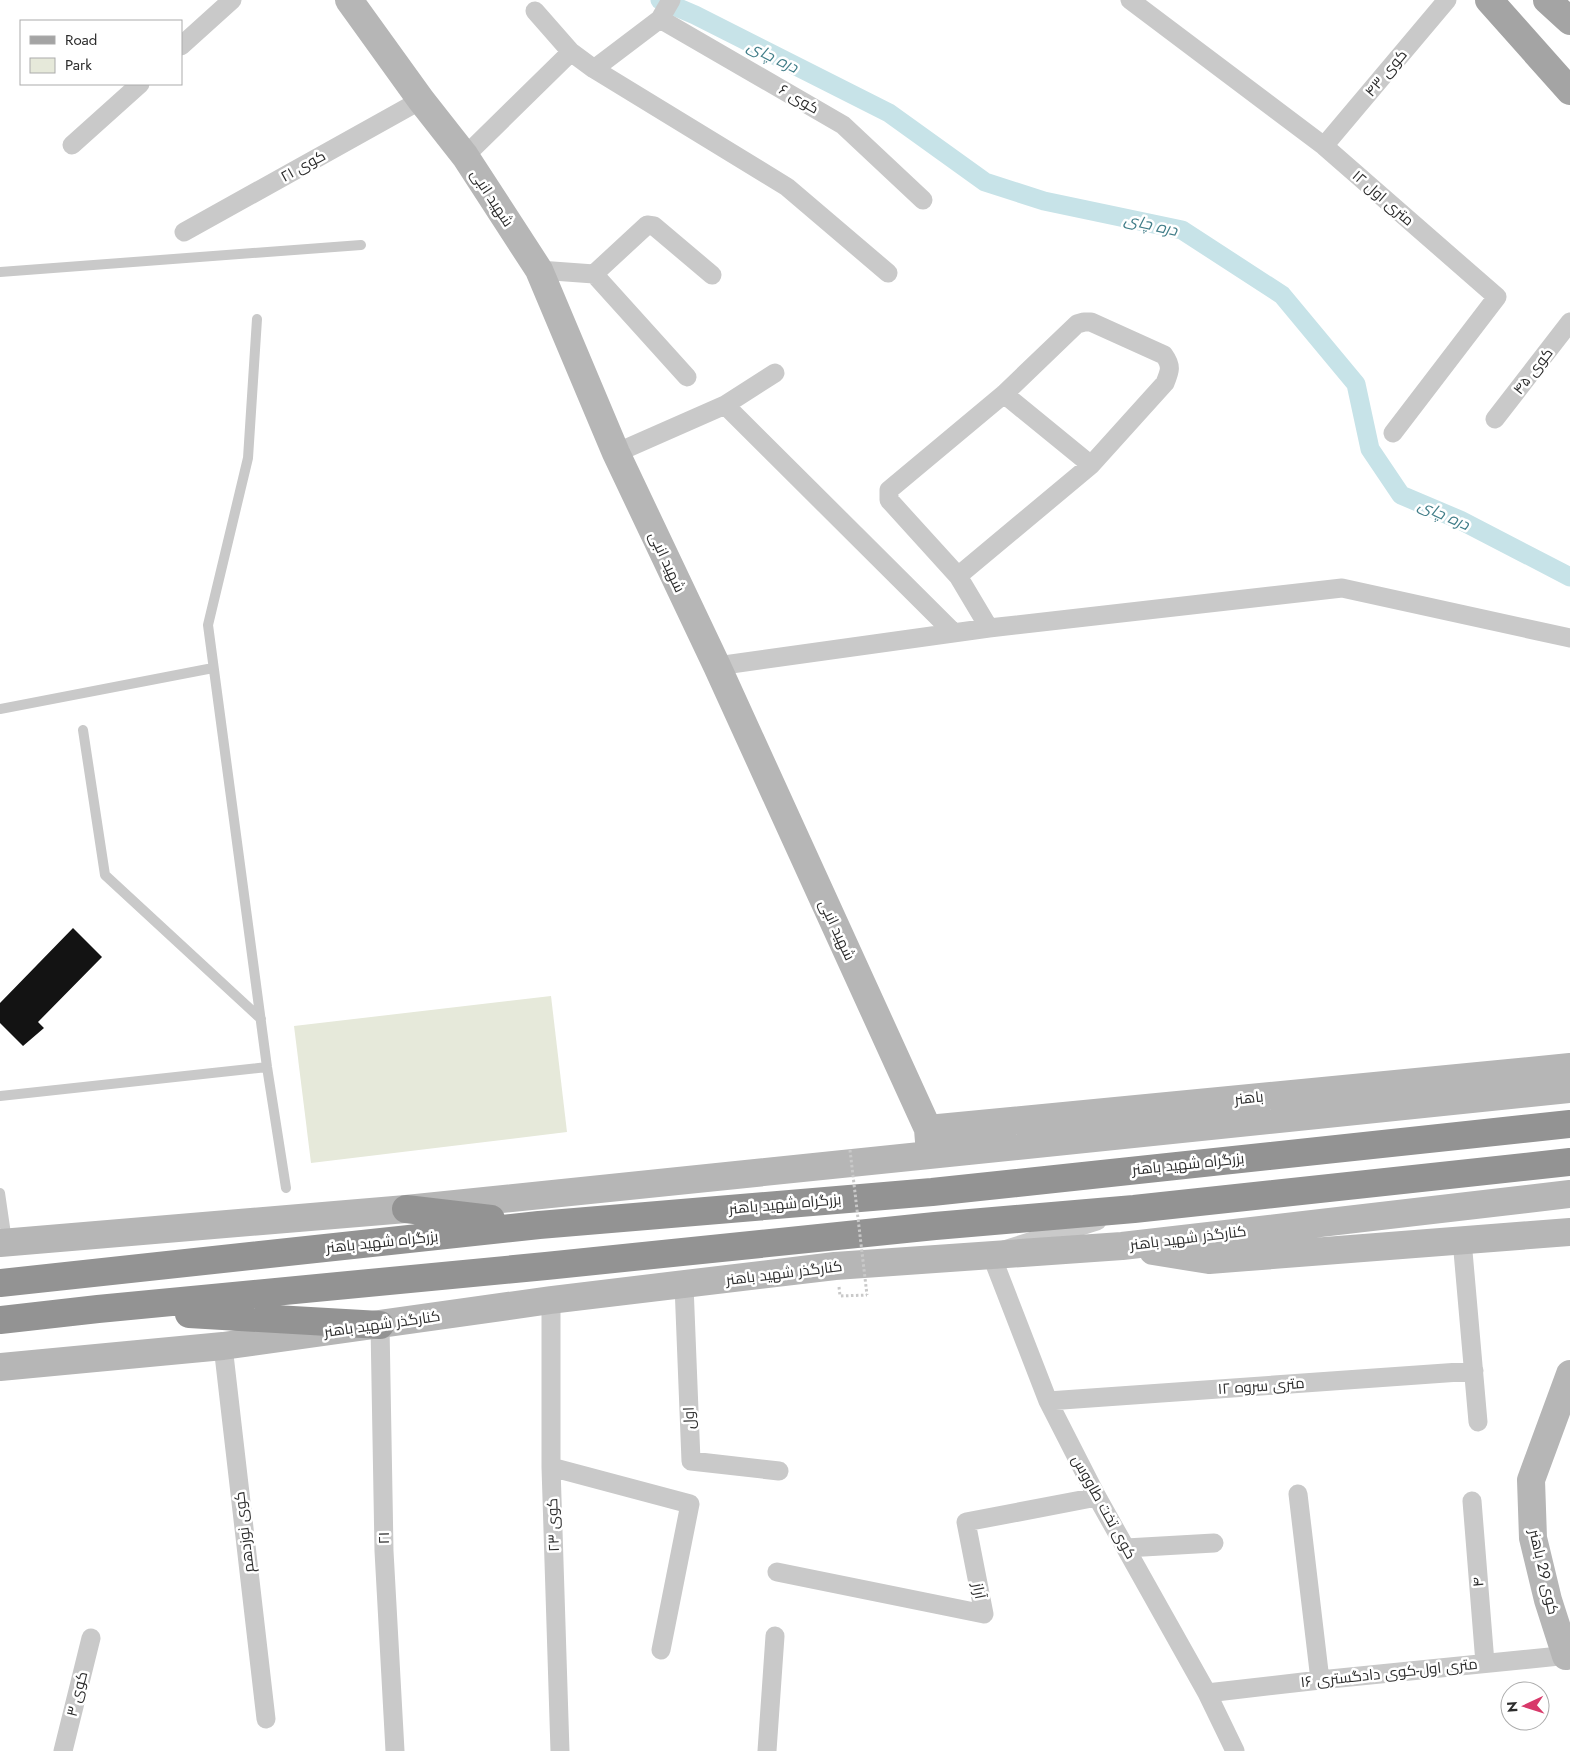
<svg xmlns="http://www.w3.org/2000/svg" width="1570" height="1751" font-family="Jost,Cairo,sans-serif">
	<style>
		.green { fill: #e6e9da }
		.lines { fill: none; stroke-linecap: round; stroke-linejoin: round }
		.canal { stroke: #c7e3e8; stroke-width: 19 }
		.building { fill: #131313 }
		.path { stroke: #c9c9c9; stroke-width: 3; stroke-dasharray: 2.5 2.5; stroke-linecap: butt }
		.lane { stroke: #c9c9c9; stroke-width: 10 }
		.street { stroke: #c9c9c9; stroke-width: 19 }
		.secondary { stroke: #b6b6b6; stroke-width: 28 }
		.primary { stroke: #a4a4a4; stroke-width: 28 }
		.highway { stroke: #939393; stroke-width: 28 }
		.path-bridge { stroke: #c9c9c9; stroke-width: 3; stroke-dasharray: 2.5 2.5; stroke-linecap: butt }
		.labels { text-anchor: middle; stroke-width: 5; stroke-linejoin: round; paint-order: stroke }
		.street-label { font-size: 15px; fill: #2c2c2c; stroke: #fff }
		.water-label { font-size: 16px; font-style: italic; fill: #407d88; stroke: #fff }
	</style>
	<rect width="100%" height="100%" fill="#fff"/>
	<path class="green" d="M551,996L567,1132L311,1163L294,1026Z"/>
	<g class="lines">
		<path class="canal" d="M660,0L695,15L889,113L985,182L1044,201L1182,230L1282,295L1356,384L1370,449L1401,495L1460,520L1570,577"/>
	</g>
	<path class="building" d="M73,928L102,957L38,1022L44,1028L23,1046L0,1023V1003Z"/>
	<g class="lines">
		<path class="path" d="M839,1287L840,1296L867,1295"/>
		<path class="lane" d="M0,272L361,245
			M257,319L248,458L208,625L267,1067L286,1188
			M0,709L213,668
			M83,730L105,875L261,1019
			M0,1096L267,1067
			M0,1193L7,1241"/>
		<path class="street" d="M1130,0L1324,146L1497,297L1393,433
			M535,11L571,52L594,69L787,187L888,273
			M660,19L843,125L923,200
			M181,46L232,0
			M594,69L660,19L671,0
			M72,145L140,84
			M1324,146L1447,0
			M465,156L571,52
			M184,232L421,100
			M539,270L594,274L687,377
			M594,274L647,225L654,226L712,275
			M1004,394L1091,465
			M725,405L954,633
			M1495,419L1570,322
			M616,453L725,405L775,373
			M958,576L1091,465L1165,383C1170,371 1172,366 1164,355L1091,322H1084L1077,324L1004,394L889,490V500L958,576L989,628
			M717,666L989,628L1342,588L1570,638
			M1097,1221L991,1254L1048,1401L1097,1497L1207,1693L1235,1751
			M1462,1240L1478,1422
			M684,1285L691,1461L779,1471
			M551,1300V1467L560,1751
			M380,1325L384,1551L395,1751
			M223,1346L266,1719
			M1048,1401L1474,1371
			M551,1467L690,1504L661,1650
			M1298,1494L1320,1680
			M1472,1501L1485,1663
			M1126,1548L1214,1543
			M777,1572L984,1614L966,1522L1097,1497
			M1207,1693L1320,1680L1570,1655
			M63,1751L91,1638
			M767,1751L775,1636"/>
		<path class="secondary" d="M349,0L421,100L465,156L539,270L616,453L717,666L928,1129L930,1154
			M928,1129L1570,1067
			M0,1243L406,1209L1570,1089
			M1153,1251L1209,1260L1570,1232
			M0,1367L223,1346L551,1300L835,1266L1122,1246L1570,1194
			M1566,1656L1548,1600L1533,1538L1531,1480L1570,1374"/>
		<path class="primary" d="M1489,0L1570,91
			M1547,0L1570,21"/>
		<path class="highway" d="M406,1209L491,1219
			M0,1283L539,1225L932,1192L1570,1124
			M189,1314L380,1325
			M0,1320L98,1309L546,1266L935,1226L1134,1209L1570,1162"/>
		<path class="path-bridge" d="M850,1150L867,1295"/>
	</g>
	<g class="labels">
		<g class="street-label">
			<text transform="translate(1386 73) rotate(-50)" y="5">کوی ۴۳</text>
			<text transform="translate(799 99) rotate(30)" y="5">کوی ۶</text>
			<text transform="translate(303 166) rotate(-29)" y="5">کوی ۲۱</text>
			<text transform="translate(492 198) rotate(57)" y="5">شهید انبی</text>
			<text transform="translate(1383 198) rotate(41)" y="5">۱۲ متری اول</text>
			<text transform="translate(1533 371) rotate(-52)" y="5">کوی ۴۵</text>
			<text transform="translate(667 562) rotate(65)" y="5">شهید انبی</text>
			<text transform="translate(837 930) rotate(65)" y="5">شهید انبی</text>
			<text transform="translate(1249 1098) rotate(-6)" y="5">باهنر</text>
			<text transform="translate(1188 1164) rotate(-6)" y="5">بزرگراه شهید باهنر</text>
			<text transform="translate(785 1204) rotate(-5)" y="5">بزرگراه شهید باهنر</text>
			<text transform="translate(1188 1238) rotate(-7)" y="5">کنارگذر شهید باهنر</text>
			<text transform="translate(382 1242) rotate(-6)" y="5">بزرگراه شهید باهنر</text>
			<text transform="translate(784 1273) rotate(-7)" y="5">کنارگذر شهید باهنر</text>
			<text transform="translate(382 1324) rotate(-8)" y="5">کنارگذر شهید باهنر</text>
			<text transform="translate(1261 1386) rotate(-4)" y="5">۱۲ متری سروه</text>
			<text transform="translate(689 1418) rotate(-92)" y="5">اول</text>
			<text transform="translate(1104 1507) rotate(61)" y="5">کوی تخت طاووس</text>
			<text transform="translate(553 1525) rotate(-92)" y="5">کوی ۲۳</text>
			<text transform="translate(244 1532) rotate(-97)" y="5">کوی نوزدهم</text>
			<text transform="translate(384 1538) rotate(-91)" y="5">۲۱</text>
			<text transform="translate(1544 1572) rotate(77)" y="5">کوی 29 باهنر</text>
			<text transform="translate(1478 1582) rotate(-95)" y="5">۴</text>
			<text transform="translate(979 1591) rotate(79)" y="5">آراز</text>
			<text transform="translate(1389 1673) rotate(-6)" y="5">۱۶ متری اول-کوی دادگستری</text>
			<text transform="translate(77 1694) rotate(-76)" y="5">کوی ۳</text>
		</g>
		<g class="water-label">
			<text transform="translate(773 56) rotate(26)" y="6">دره چای</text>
			<text transform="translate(1151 224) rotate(13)" y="6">دره چای</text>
			<text transform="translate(1444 514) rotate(24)" y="6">دره چای</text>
		</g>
	</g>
	<rect x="20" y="20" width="162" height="65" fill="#ffffff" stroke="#ababab"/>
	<rect x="30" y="36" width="25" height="8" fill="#a4a4a4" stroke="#ababab"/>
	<text x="65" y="45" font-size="15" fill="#2c2c2c">Road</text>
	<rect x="30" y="58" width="25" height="15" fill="#e6e9da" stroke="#ababab"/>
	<text x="65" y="70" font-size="15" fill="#2c2c2c">Park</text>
	<g transform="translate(1525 1706) rotate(266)"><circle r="24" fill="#ffffff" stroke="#ababab"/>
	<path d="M0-4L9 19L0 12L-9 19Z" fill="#d8396a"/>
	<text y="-8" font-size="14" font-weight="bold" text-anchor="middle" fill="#2c2c2c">N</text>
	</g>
</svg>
